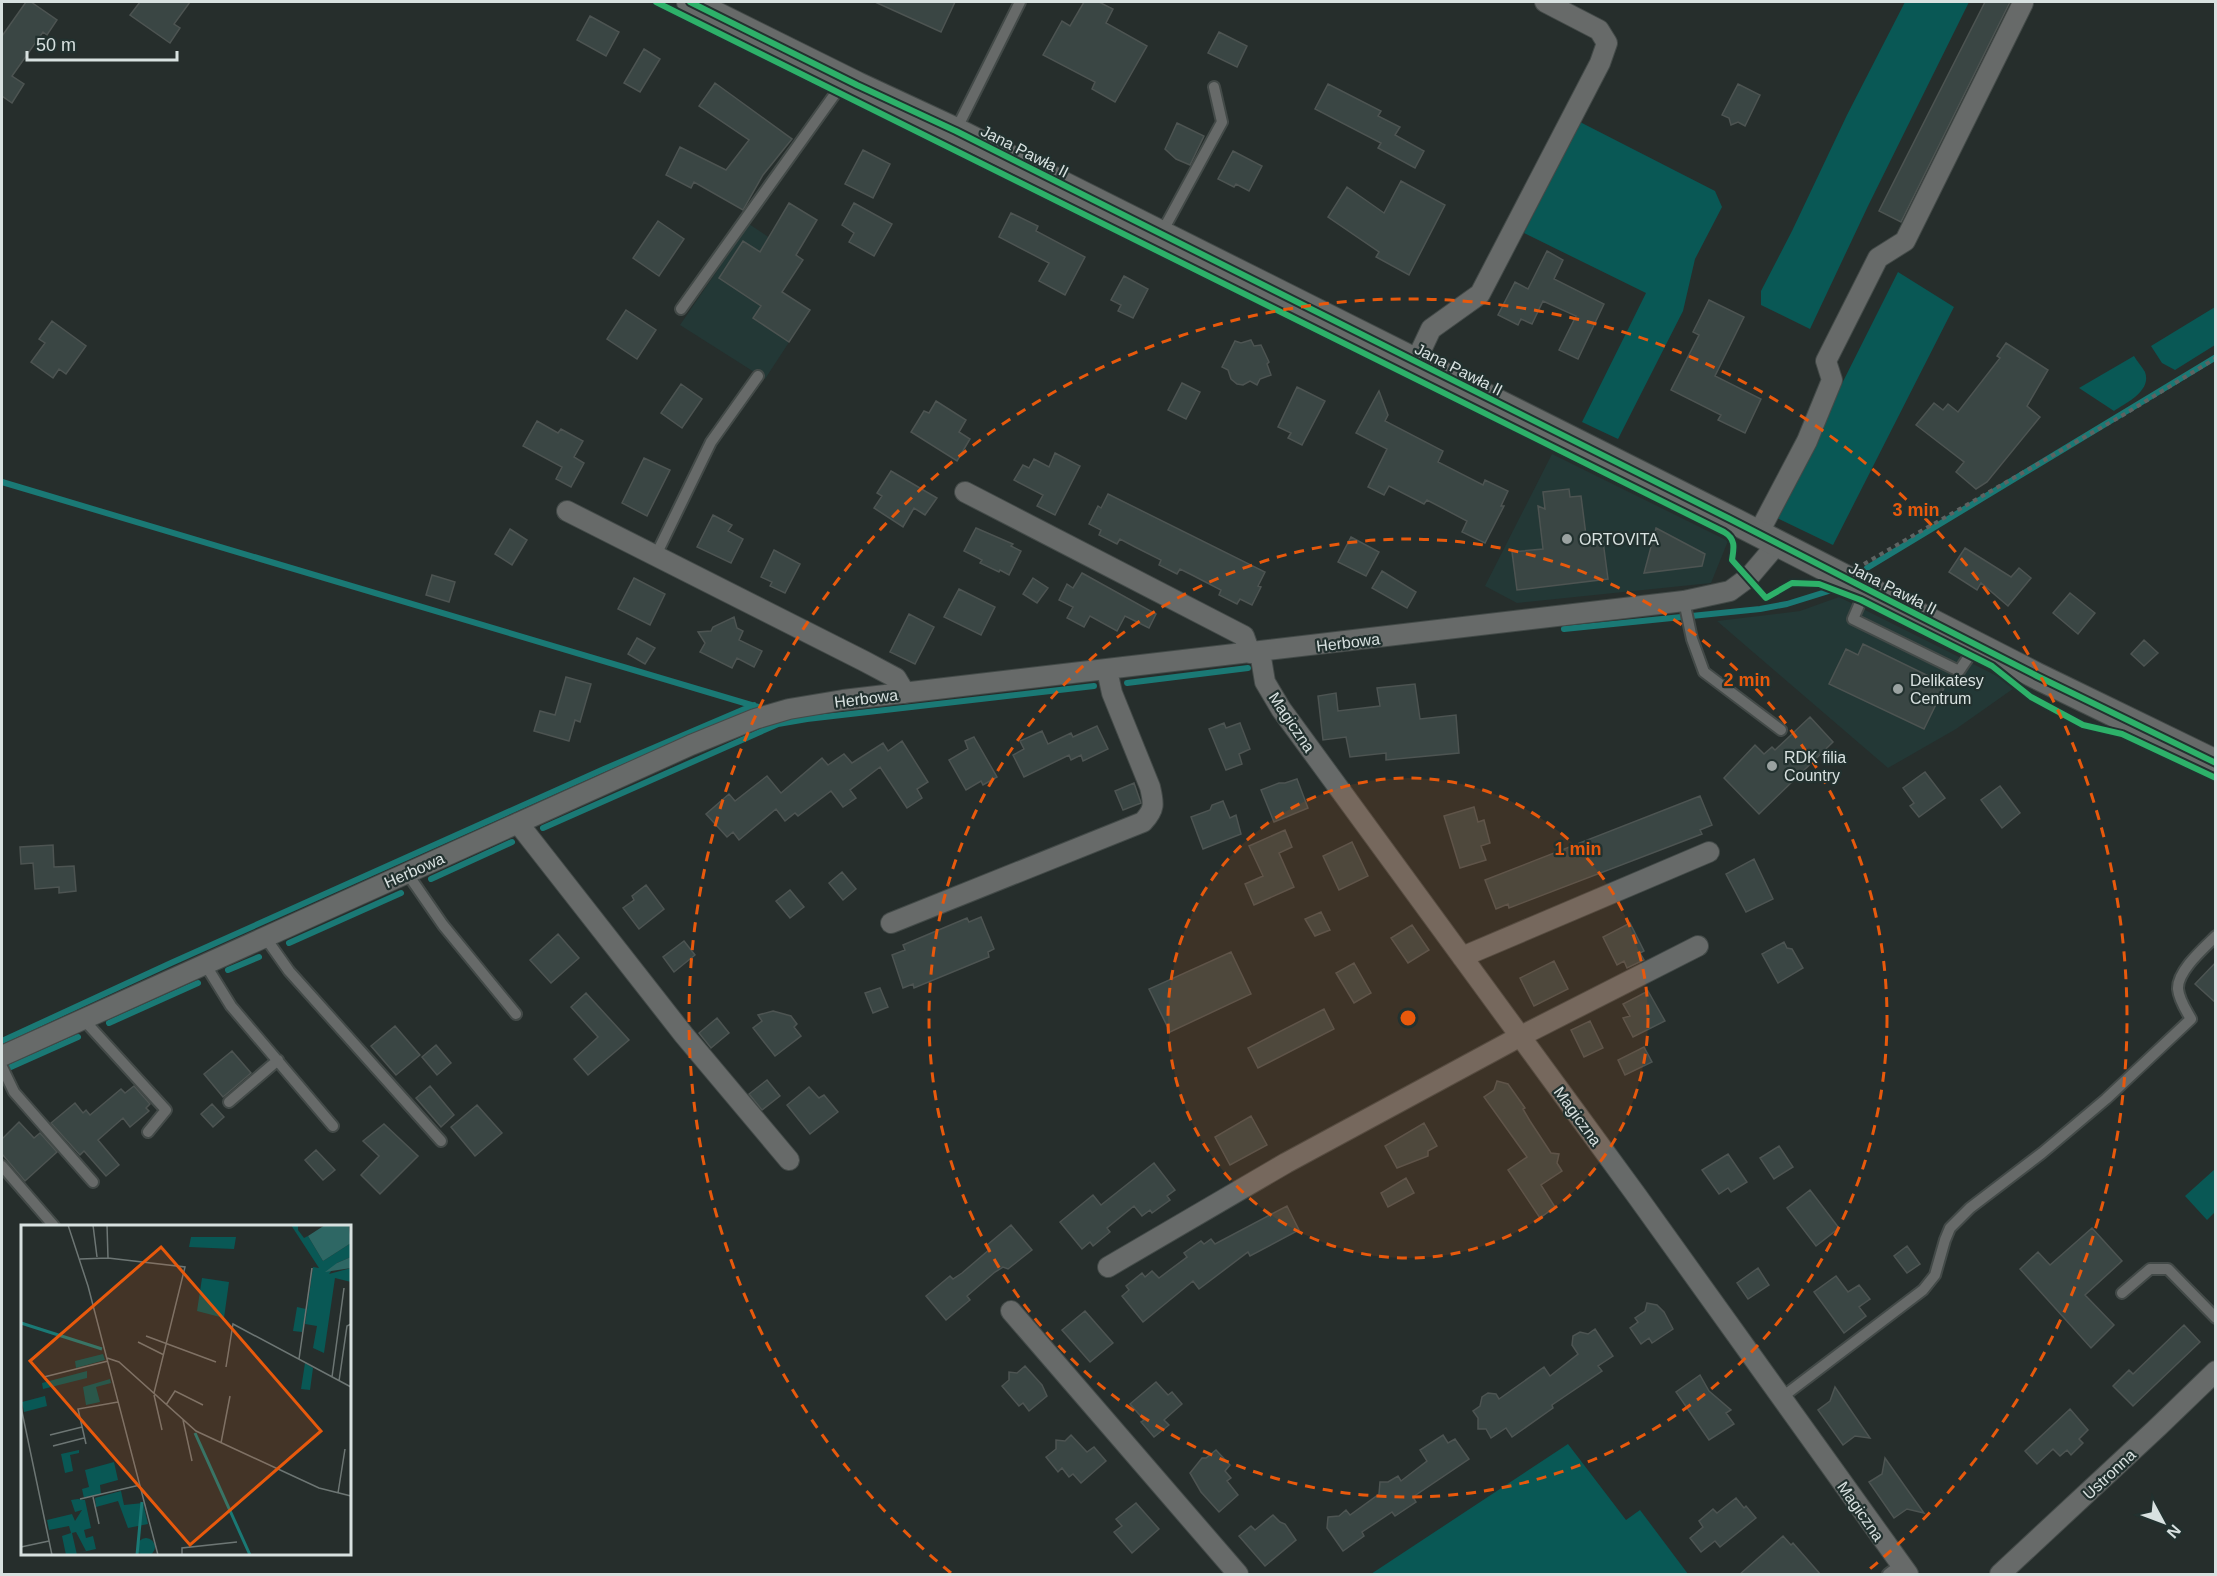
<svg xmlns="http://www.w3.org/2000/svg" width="2217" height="1576" font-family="Arial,sans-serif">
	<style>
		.built { fill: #233836 }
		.green { fill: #095855 }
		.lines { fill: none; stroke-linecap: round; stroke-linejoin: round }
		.stream { stroke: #1a7975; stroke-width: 6 }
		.building { fill: #3a4644; stroke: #4d5452; stroke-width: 1.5 }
		.service-casing { stroke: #434a48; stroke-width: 14 }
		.minor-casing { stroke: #434a48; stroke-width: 22 }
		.tertiary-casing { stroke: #434a48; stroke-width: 28 }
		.path { stroke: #5e6362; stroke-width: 4; stroke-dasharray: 4.5 4.5; stroke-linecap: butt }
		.service { stroke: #676a69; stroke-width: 10 }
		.minor { stroke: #676a69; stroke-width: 20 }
		.tertiary { stroke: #676a69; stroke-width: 26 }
		.cycleway-casing { stroke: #22312f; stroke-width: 10 }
		.cycleway { stroke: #2db169; stroke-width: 6 }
		.ring { fill: none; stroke: #e8590c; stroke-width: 3; stroke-dasharray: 10 8 }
		.poi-dot { fill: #9aa2a1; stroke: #22312f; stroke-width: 2 }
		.labels { text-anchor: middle; stroke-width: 4.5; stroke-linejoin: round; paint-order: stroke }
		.street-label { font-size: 16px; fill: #d8e1e0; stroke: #22312f }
		.poi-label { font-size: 16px; fill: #d8e1e0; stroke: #22312f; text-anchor: start }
		.inset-river { fill: none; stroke: #1a7975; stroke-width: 3 }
		.inset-road { fill: none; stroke: #6d7674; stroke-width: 1.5 }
		.view { fill: #e8590c; fill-opacity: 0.15; stroke: #e8590c; stroke-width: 3 }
		.inset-edge { fill: none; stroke: #d8e1e0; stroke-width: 3 }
		.centre { fill: #e8590c; stroke: #22312f; stroke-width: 3 }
		.ring-label { font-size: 18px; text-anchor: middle; font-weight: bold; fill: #e8590c; stroke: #22312f; stroke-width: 4.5; stroke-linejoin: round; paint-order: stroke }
	</style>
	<rect width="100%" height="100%" fill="#262e2c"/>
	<path class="built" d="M749,224L803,260L782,292L810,310L765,379L680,325Z
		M1552,454L1728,541L1711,583L1517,603L1485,586Z
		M1839,597L2017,686L1956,729L1888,768L1717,621L1800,611Z"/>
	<path class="green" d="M1905,2H1969L1868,206L1810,329L1761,305V291L1792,231L1847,115Z
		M1580,122L1715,191L1722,207L1695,259L1683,311L1618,439L1582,422L1646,293L1524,233Z
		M1898,272L1954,307L1833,545L1775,517Z
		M2215,307V345L2175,370L2162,363L2151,346Z
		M2134,356C2137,361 2142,367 2145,372C2152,391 2126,403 2114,411L2079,388Z
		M2215,1169V1212L2207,1220L2185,1196Z
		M1568,1444L1626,1520L1640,1510L1688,1574H1371Z"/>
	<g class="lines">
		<path class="stream" d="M2,482L758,707
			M1867,568L2216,357
			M1564,629L1760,609L1787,604L1832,590
			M1127,683L1248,668
			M543,828L778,724L807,719L1094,686
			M431,879L512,842
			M289,943L401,893
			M228,970L259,957
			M109,1023L198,983
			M2,1041L171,963L604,769L754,705
			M4,1070L78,1037"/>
	</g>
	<path class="building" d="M26,2H31L57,20L47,35L43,32L12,76L24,84L12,103L2,96V36Z
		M140,2H190L174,24L180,28L170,43L130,15Z
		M875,2H955L941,32Z
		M1084,2H1099L1113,9L1106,23L1147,46L1115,102L1092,89L1095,82L1043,55L1062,21L1070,26Z
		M1985,2H2010L1901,222L1879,211Z
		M590,16L619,32L606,56L577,40Z
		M1219,32L1247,46L1237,67L1208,53Z
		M644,49L660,59L640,92L624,83Z
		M715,83L792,139L763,175L743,210L694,182L691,188L666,175L680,147L726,170L749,140L699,106Z
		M1328,84L1381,111L1378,116L1400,127L1395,135L1424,151L1415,168L1378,148L1381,143L1315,109Z
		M1738,84L1760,95L1745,126L1738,122L1731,125L1729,118L1722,115Z
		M1177,123L1204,136L1190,165L1176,159L1165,149Z
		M863,150L890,164L873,198L845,184Z
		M1233,151L1262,166L1249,191L1236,184L1234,187L1218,179Z
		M1401,181L1445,205L1409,275L1376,257L1379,252L1328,217L1347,187L1384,213Z
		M789,203L817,220L796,255L803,260L782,292L810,310L789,342L753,318L761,306L719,278L743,241L760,252Z
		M854,203L892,224L874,256L849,242L854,233L842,225Z
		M1011,213L1038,226L1036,231L1085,257L1065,295L1039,281L1049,263L999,237Z
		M658,221L684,239L659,276L633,258Z
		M1547,251L1563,260L1554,279L1604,304L1578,359L1559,350L1576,316L1543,301L1532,324L1521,319L1518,325L1498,315L1515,282L1528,289Z
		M1124,276L1148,289L1133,318L1118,311L1121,305L1111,300Z
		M1709,300L1744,317L1715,376L1761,399L1745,433L1718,420L1721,415L1671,390L1699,335L1693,332Z
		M626,310L656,330L637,359L607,339Z
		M52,321L86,346L66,374L59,369L53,378L31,362L45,343L39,339Z
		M1251,340L1254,346L1261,345L1269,362L1267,364L1271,375L1260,379L1257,385L1250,381L1243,385L1237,384L1231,379L1228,370L1222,367L1235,341L1241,343Z
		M2006,343L2048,370L2027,406L2040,417L1987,482L1976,489L1956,472L1964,462L1916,425L1934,403L1943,410L1948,404L1958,412L2000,358L1997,356Z
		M1182,383L1200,392L1186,419L1168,410Z
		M681,384L702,399L682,428L661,413Z
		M1297,387L1325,401L1302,445L1288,438L1291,433L1278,427Z
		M1379,391L1388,415L1385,421L1443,451L1438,462L1483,485L1485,480L1508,491L1501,506H1504L1485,543L1462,532L1467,521L1427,500L1424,504L1389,486L1384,495L1368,487L1387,449L1356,433Z
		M936,401L966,420L959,432L970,439L957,461L911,432L924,411L929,413Z
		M537,421L558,433L561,429L583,441L574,457L584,463L571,487L556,479L562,467L523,446Z
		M1055,453L1080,466L1055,515L1037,506L1043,495L1014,480L1023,465L1029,468L1034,459L1049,467Z
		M644,458L670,470L647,516L622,503Z
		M891,471L937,498L925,515L914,508L903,527L874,508L882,496L877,493Z
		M1569,489L1570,497L1581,496L1587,543L1603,541L1608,579L1517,590L1512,552L1543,549L1538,506L1545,509L1543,492Z
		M1108,494L1265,572L1258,586L1261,587L1252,605L1240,599L1237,604L1219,595L1221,590L1192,575L1180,569L1177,574L1159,565L1161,560L1135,547L1120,539L1117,544L1099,535L1101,530L1089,524L1098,506L1101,508Z
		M713,515L732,525L728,531L743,539L731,563L697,547Z
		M976,528L1013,544L1011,546L1021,551L1009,575L1000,570L999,572L980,563L982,560L964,551Z
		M1656,528L1705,554L1702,566L1644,573Z
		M510,529L527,540L512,565L495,554Z
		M1351,537L1379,552L1366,576L1338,562Z
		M1965,548L2011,577L2019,568L2031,578L2008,606L1981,583L1977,590L1949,572Z
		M774,550L800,564L785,593L770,586L772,582L761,577Z
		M1382,571L1416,592L1407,608L1372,588Z
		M1082,573L1156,614L1149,628L1125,616L1117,631L1090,616L1084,627L1067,618L1073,607L1059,600L1067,584L1073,588Z
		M432,575L455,582L449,602L426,595Z
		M634,578L665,594L650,625L618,609Z
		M1033,578L1048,588L1037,603L1023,594Z
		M959,589L995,607L981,635L944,617Z
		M2070,593L2095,613L2078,634L2053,613Z
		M909,614L934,627L915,664L890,652Z
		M734,617L737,628L743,631L739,640L762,651L754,667L737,658L732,668L700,652L705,643L698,632L711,631L713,627Z
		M637,638L655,648L645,664L628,654Z
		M2144,640L2158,653L2144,666L2131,654Z
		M1863,644L1939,681L1937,685L1944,688L1924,729L1829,684L1846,649L1858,655Z
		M566,677L591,684L580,722L575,720L569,741L534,731L540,711L555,715Z
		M1415,684L1420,719L1456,715L1459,753L1386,760V753L1350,757L1346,737L1323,740L1318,696L1336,693L1338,711L1380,706L1377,688Z
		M1810,717L1833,742L1759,814L1724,778L1755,745L1764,754L1772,747L1775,750Z
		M1224,723L1226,728L1240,723L1250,749L1239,754L1242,764L1226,770L1209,729Z
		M1097,726L1108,749L1083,761L1081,755L1071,760L1069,755L1024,777L1013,755L1024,749L1020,741L1042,731L1048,744L1071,733L1073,737Z
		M974,737L997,777L983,785L981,781L966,790L949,760L968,749L965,741Z
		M902,741L928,782L917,789L922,798L907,808L880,767L850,790L856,798L843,807L831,791L798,816L795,813L785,821L776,809L739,840L733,832L727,837L706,814L729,794L735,801L767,776L781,793L822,758L828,765L844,754L852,763L883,743L888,751Z
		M1925,772L1945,798L1919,817L1910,806L1914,803L1903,788Z
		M1297,779L1308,808L1274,822L1261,790L1279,783H1285Z
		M1134,783L1141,803L1123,810L1115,791Z
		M2000,786L2020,813L2002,828L1981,800Z
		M1700,796L1712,825L1700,830L1702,834L1509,908L1508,904L1496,909L1485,880Z
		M1223,801L1230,818L1236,815L1241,834L1203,849L1191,817L1210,810L1212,805Z
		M1474,807L1478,822L1484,820L1490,843L1481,846L1486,860L1460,868L1444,816Z
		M1285,830L1292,847L1279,853L1294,887L1254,905L1245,884L1263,876L1249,846Z
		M1352,842L1368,876L1339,890L1323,856Z
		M53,845L54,867L74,866L76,891L59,893V887L35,889L33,863L21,864L20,847Z
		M1754,859L1773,899L1746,912L1726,874Z
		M842,872L856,889L843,900L829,883Z
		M646,885L664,909L639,929L623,908L634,900L632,896Z
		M790,890L804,907L790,918L776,901Z
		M1321,912L1330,930L1315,936L1305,919Z
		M981,917L994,949L988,952L989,957L914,988L913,984L903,988L892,955L905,950L903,945L967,918L969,922Z
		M1630,923L1644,951L1640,953L1644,960L1627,968L1624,961L1617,965L1603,937Z
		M1412,925L1429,950L1408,963L1391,938Z
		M558,934L579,958L551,983L530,960Z
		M684,941L695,955L674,972L663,957Z
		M1784,942L1787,948L1792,949L1803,968L1778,983L1762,954Z
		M1231,952L1251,994L1170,1032L1149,989Z
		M1554,961L1568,989L1534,1006L1520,978Z
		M2216,962V1003L2195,984Z
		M1354,963L1371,993L1354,1003L1336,973Z
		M880,988L888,1007L873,1013L865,993Z
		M1648,991L1665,1021L1633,1037L1623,1018L1630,1016L1623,1004Z
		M586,993L629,1040L588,1075L574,1059L598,1037L571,1007Z
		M1324,1009L1334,1029L1258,1068L1248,1048Z
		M773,1011L791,1016L797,1024L794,1027L801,1036L775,1056L753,1028L762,1021L758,1015Z
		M717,1018L729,1033L711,1048L699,1033Z
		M1590,1021L1603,1048L1584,1057L1571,1030Z
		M395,1026L420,1055L396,1075L371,1046Z
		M436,1045L451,1063L437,1075L422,1057Z
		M1644,1047L1652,1062L1625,1075L1618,1060Z
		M232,1051L251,1073L223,1097L204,1074Z
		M767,1080L780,1096L762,1110L749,1094Z
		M1497,1081L1508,1084L1525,1108L1523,1109L1530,1121L1551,1153L1559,1154L1557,1163L1562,1171L1541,1185L1555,1207L1540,1218L1508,1170L1527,1157L1484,1097L1494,1090Z
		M134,1086L150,1104L146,1108L149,1111L130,1127L123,1118L98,1140L119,1165L106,1176L84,1151L80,1155L51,1123L75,1103L83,1113L86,1110L90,1115L121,1089L125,1093Z
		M430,1086L454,1115L441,1127L416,1098Z
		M809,1087L819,1098L824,1095L838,1112L810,1134L787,1105Z
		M212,1104L224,1117L213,1127L201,1114Z
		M477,1105L502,1133L475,1156L451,1127Z
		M1251,1116L1267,1145L1230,1165L1215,1137Z
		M19,1122L34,1138L40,1133L57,1152L25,1181L2,1154V1139Z
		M1424,1123L1437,1146L1428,1151V1156L1397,1168L1385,1146Z
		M384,1124L418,1156L380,1194L361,1175L379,1156L363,1141Z
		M1779,1146L1793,1167L1774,1179L1760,1158Z
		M316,1150L335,1170L323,1180L305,1160Z
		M1728,1154L1747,1182L1731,1192L1728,1188L1719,1194L1702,1170Z
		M1154,1163L1175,1190L1167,1196L1170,1200L1152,1213L1150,1210L1142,1216L1134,1206L1107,1228L1110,1232L1093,1246L1090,1242L1082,1249L1060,1222L1093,1195L1101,1205Z
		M1406,1178L1414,1193L1388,1207L1381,1193Z
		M1810,1190L1839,1228L1816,1246L1787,1208Z
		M1287,1206L1299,1230L1250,1256L1248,1252L1199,1289L1193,1281L1143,1322L1122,1296L1129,1290L1126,1286L1142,1273L1145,1277L1152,1271L1159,1278L1187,1257L1184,1253L1201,1241L1204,1244L1211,1239L1215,1244Z
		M1011,1225L1032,1250L1008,1269L1003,1267L995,1272L967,1296L970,1300L946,1320L926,1296L950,1276L953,1279L962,1273L990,1249L987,1245Z
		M2092,1228L2122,1261L2085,1295L2114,1325L2091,1348L2020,1269L2038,1252L2050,1265Z
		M1907,1246L1920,1264L1907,1273L1894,1256Z
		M1758,1268L1769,1285L1748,1299L1737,1283Z
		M1836,1276L1848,1292L1859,1285L1870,1299L1859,1307L1866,1316L1844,1333L1814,1292Z
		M1647,1303L1657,1305L1664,1312L1673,1329L1652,1343L1649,1338L1641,1344L1630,1328L1638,1322L1635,1318L1645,1311Z
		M1085,1311L1113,1343L1090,1362L1062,1330Z
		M2184,1325L2200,1342L2133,1406L2113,1386L2129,1370L2133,1374Z
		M1595,1329L1613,1356L1598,1366L1602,1371L1552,1405L1553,1408L1512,1437L1506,1428L1491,1438L1486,1429H1478V1418L1473,1411L1480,1406L1482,1397L1488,1393L1496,1394L1499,1399L1544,1367L1550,1376L1578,1354L1572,1345L1573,1336L1580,1332L1588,1334Z
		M1025,1366L1042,1385L1047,1396L1029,1411L1023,1403L1019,1406L1002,1386L1009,1380V1372L1017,1373Z
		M1700,1375L1709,1391L1731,1410L1726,1413L1734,1424L1709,1440L1676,1392Z
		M1156,1382L1168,1395L1172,1392L1182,1404L1164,1420L1169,1425L1154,1437L1141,1422L1144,1420L1130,1404Z
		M1835,1387L1852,1412L1870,1438L1855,1436L1843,1445L1818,1410L1830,1401Z
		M2070,1409L2088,1430L2079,1439L2083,1443L2071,1455L2067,1450L2060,1456L2053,1449L2037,1464L2025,1451Z
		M1071,1435L1087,1452L1094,1447L1106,1461L1081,1483L1073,1474L1069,1477L1062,1468L1058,1472L1046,1457L1056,1449V1440L1065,1441Z
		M1443,1435L1448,1443L1455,1439L1469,1459L1413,1497L1416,1502L1395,1516L1392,1512L1362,1532L1364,1536L1343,1551L1327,1528L1328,1517L1339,1516L1346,1510L1350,1515L1379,1494L1380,1482H1388L1398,1476L1401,1481L1427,1461L1420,1450Z
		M1216,1450L1230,1465L1225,1471L1231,1478L1227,1481L1238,1495L1219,1512L1201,1492L1190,1473L1202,1458H1206Z
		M1885,1458L1904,1485L1924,1513L1907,1509L1894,1518L1869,1482L1882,1474Z
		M1736,1498L1744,1508L1746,1506L1756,1518L1720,1547L1715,1541L1701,1552L1690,1538L1703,1527L1699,1521L1713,1509L1717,1513Z
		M1136,1503L1159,1529L1132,1553L1114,1532L1122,1526L1116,1519Z
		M1273,1515L1280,1522L1285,1524L1296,1540L1265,1566L1239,1536L1251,1526L1255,1530Z
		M1783,1536L1791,1545L1793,1543L1821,1575H1739Z"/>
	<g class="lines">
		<g class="service-casing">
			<path id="service" d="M956,130L1020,2
				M1161,234L1222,122L1214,87
				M681,309L845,80
				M656,555L711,442L758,376
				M1866,589L1853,619L1959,671L1976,646
				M1684,601L1692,639L1704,672L1781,730
				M407,873L443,925L516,1014
				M265,937L289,971L441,1141
				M205,964L231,1006L333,1126
				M83,1019L166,1110L148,1132
				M2,1067L14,1092L93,1182
				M229,1102L278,1060
				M2,1166L54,1226
				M2122,1293L2150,1269H2168L2216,1318
				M1781,1398L1923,1290L1935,1275L1945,1240L1950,1228L1970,1208L2042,1153L2106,1099L2191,1019C2186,1010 2179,1000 2178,989C2177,971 2204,948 2216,936
				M1888,1574L1900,1565"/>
		</g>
		<g class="minor-casing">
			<path id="minor" d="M1415,363L1431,329L1480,294L1600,63L1607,43L1599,30L1545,2
				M965,492L1244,636L1250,653
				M567,511L864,661L896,678L905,693
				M1758,534L1807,441L1832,380L1826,361L1878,258L1905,241L2023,3
				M1260,652L1265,682L1281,709L1637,1196L1908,1574
				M518,823L684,1035L789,1160
				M891,923L1143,822C1155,809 1154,804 1150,787L1112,693L1107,670
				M1462,957L1709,852
				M2,1056L691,745L755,719L789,709L843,700L1684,601L1730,591L1749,577L1777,544
				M1108,1267L1286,1163L1519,1037L1698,946
				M1011,1311L1238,1574
				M2000,1574L2159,1426L2216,1371"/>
		</g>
		<g class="tertiary-casing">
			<path id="tertiary" d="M690,2L857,85L956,131L1730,519L2037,676L2216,763"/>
		</g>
		<path class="path" d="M1864,564L2123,415L2216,358"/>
		<use href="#service" class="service"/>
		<use href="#minor" class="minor"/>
		<use href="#tertiary" class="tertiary"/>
		<g class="cycleway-casing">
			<path id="cycleway" d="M656,2L1724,532C1736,539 1734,548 1732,560L1766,598L1792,583L1819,584L1861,600L1992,666L2031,697L2083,725L2122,734L2216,778
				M690,2L857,85L956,131L1730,519L2037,676L2216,763"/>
		</g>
		<use href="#cycleway" class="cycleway"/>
	</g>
	<circle cx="1408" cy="1018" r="240" fill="#e8590c" fill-opacity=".12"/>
	<g class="ring">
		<circle cx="1408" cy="1018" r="240"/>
		<circle cx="1408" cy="1018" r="479"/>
		<path d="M951 1573A719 719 0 1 1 1865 1573"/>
	</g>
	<g class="poi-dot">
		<circle cx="1567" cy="539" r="6"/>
		<circle cx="1898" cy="689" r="6"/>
		<circle cx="1772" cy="766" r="6"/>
	</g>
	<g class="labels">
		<g class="street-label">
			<text transform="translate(1025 151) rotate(27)" y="6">Jana Pawła II</text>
			<text transform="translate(1459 369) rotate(27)" y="6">Jana Pawła II</text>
			<text transform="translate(1893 588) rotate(27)" y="6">Jana Pawła II</text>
			<text transform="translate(1348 642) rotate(-7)" y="6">Herbowa</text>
			<text transform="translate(866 698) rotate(-7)" y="6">Herbowa</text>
			<text transform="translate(1292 722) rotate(56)" y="6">Magiczna</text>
			<text transform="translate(414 870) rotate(-24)" y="6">Herbowa</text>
			<text transform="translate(1578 1116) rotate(54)" y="6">Magiczna</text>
			<text transform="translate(2109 1474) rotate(-43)" y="6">Ustronna</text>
			<text transform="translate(1861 1511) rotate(55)" y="6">Magiczna</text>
		</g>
		<g class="poi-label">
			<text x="1579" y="545">ORTOVITA</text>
			<text x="1910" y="686">Delikatesy<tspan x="1910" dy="18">Centrum</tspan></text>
			<text x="1784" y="763">RDK filia<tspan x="1784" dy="18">Country</tspan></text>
		</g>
	</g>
	<g transform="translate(21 1225)">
		<rect width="330" height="330" fill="#262e2c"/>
		<path d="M270,0H277V5L283,13L287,11L302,36L330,18V32L316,38L308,49L330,43V57L314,53L303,128L292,123L296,101L284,99L292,42L298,43ZM170,12H215L213,24L168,22ZM181,53L208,57L203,93L176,86ZM276,82L285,84L281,107L272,106ZM82,129L84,135L55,143L54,136ZM284,138L292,143L289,165L280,164ZM66,146V153L22,164L21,158ZM89,154L90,158L75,162L79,177L65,180L62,162ZM24,171L26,181L3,187L1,177ZM58,225V228L49,230L52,246L44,248L40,229ZM93,237L97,255L79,260L80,269L63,273L61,264L68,262L64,245ZM100,266L103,280L122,278L127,299L107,303L97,276L75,282L74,273ZM57,274L64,275L70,303L63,305L65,313L72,311L75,324L57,328L65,326L55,307L51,308L56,330H45L41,311L50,308L48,301L28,305L26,295L51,289L54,296L61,285L54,287L50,275ZM116 322a9 9 0 1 1 18 0a9 9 0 1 1-18 0Z" fill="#095855"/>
		<path d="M304,0L328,1L330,18L302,36L287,11ZM330,32V43L304,47L316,38Z" fill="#2e6764"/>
		<path class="inset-river" d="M0,98L81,124M174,208L229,330M116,330L121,277"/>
		<path class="inset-road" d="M47,0L67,61L137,330M72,0L76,32M86,0L87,33M59,34L87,33L164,42L133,168M125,111L195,137M117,117L143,130M86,133L98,137L175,206L298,263L330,271M278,134L291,43M205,142L212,99L330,162M23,152L87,136M311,152L323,63M318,156L326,101L330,99M133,170L141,205M145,180L154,166L182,180M0,182L31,330M162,195L171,236M29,210L61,202M200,218L209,171M65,219L57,184L97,177M32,221L63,213M317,268L324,224M72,272L78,299M59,274L119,260M0,322L28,316M161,330V323L216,317"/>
		<path class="view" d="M140,22L300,206L169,320L9,136Z"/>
		<rect width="330" height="330" class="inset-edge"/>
	</g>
	<circle cx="1408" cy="1018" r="9" class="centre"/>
	<g class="ring-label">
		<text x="1916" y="516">3 min</text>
		<text x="1747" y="686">2 min</text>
		<text x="1578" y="855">1 min</text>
	</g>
	<rect width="2217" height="1576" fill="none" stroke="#d8e1e0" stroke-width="6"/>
	<g transform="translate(2163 1522) rotate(131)" stroke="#22312f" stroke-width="4.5" paint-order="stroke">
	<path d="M0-4.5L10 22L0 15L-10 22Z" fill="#d8e1e0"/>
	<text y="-9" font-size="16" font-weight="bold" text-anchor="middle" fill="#d8e1e0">N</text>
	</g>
	<path d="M27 51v9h150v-9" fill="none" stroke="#d8e1e0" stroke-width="3"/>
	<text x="36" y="51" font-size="18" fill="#d8e1e0" stroke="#22312f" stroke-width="4.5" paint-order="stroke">50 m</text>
</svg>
